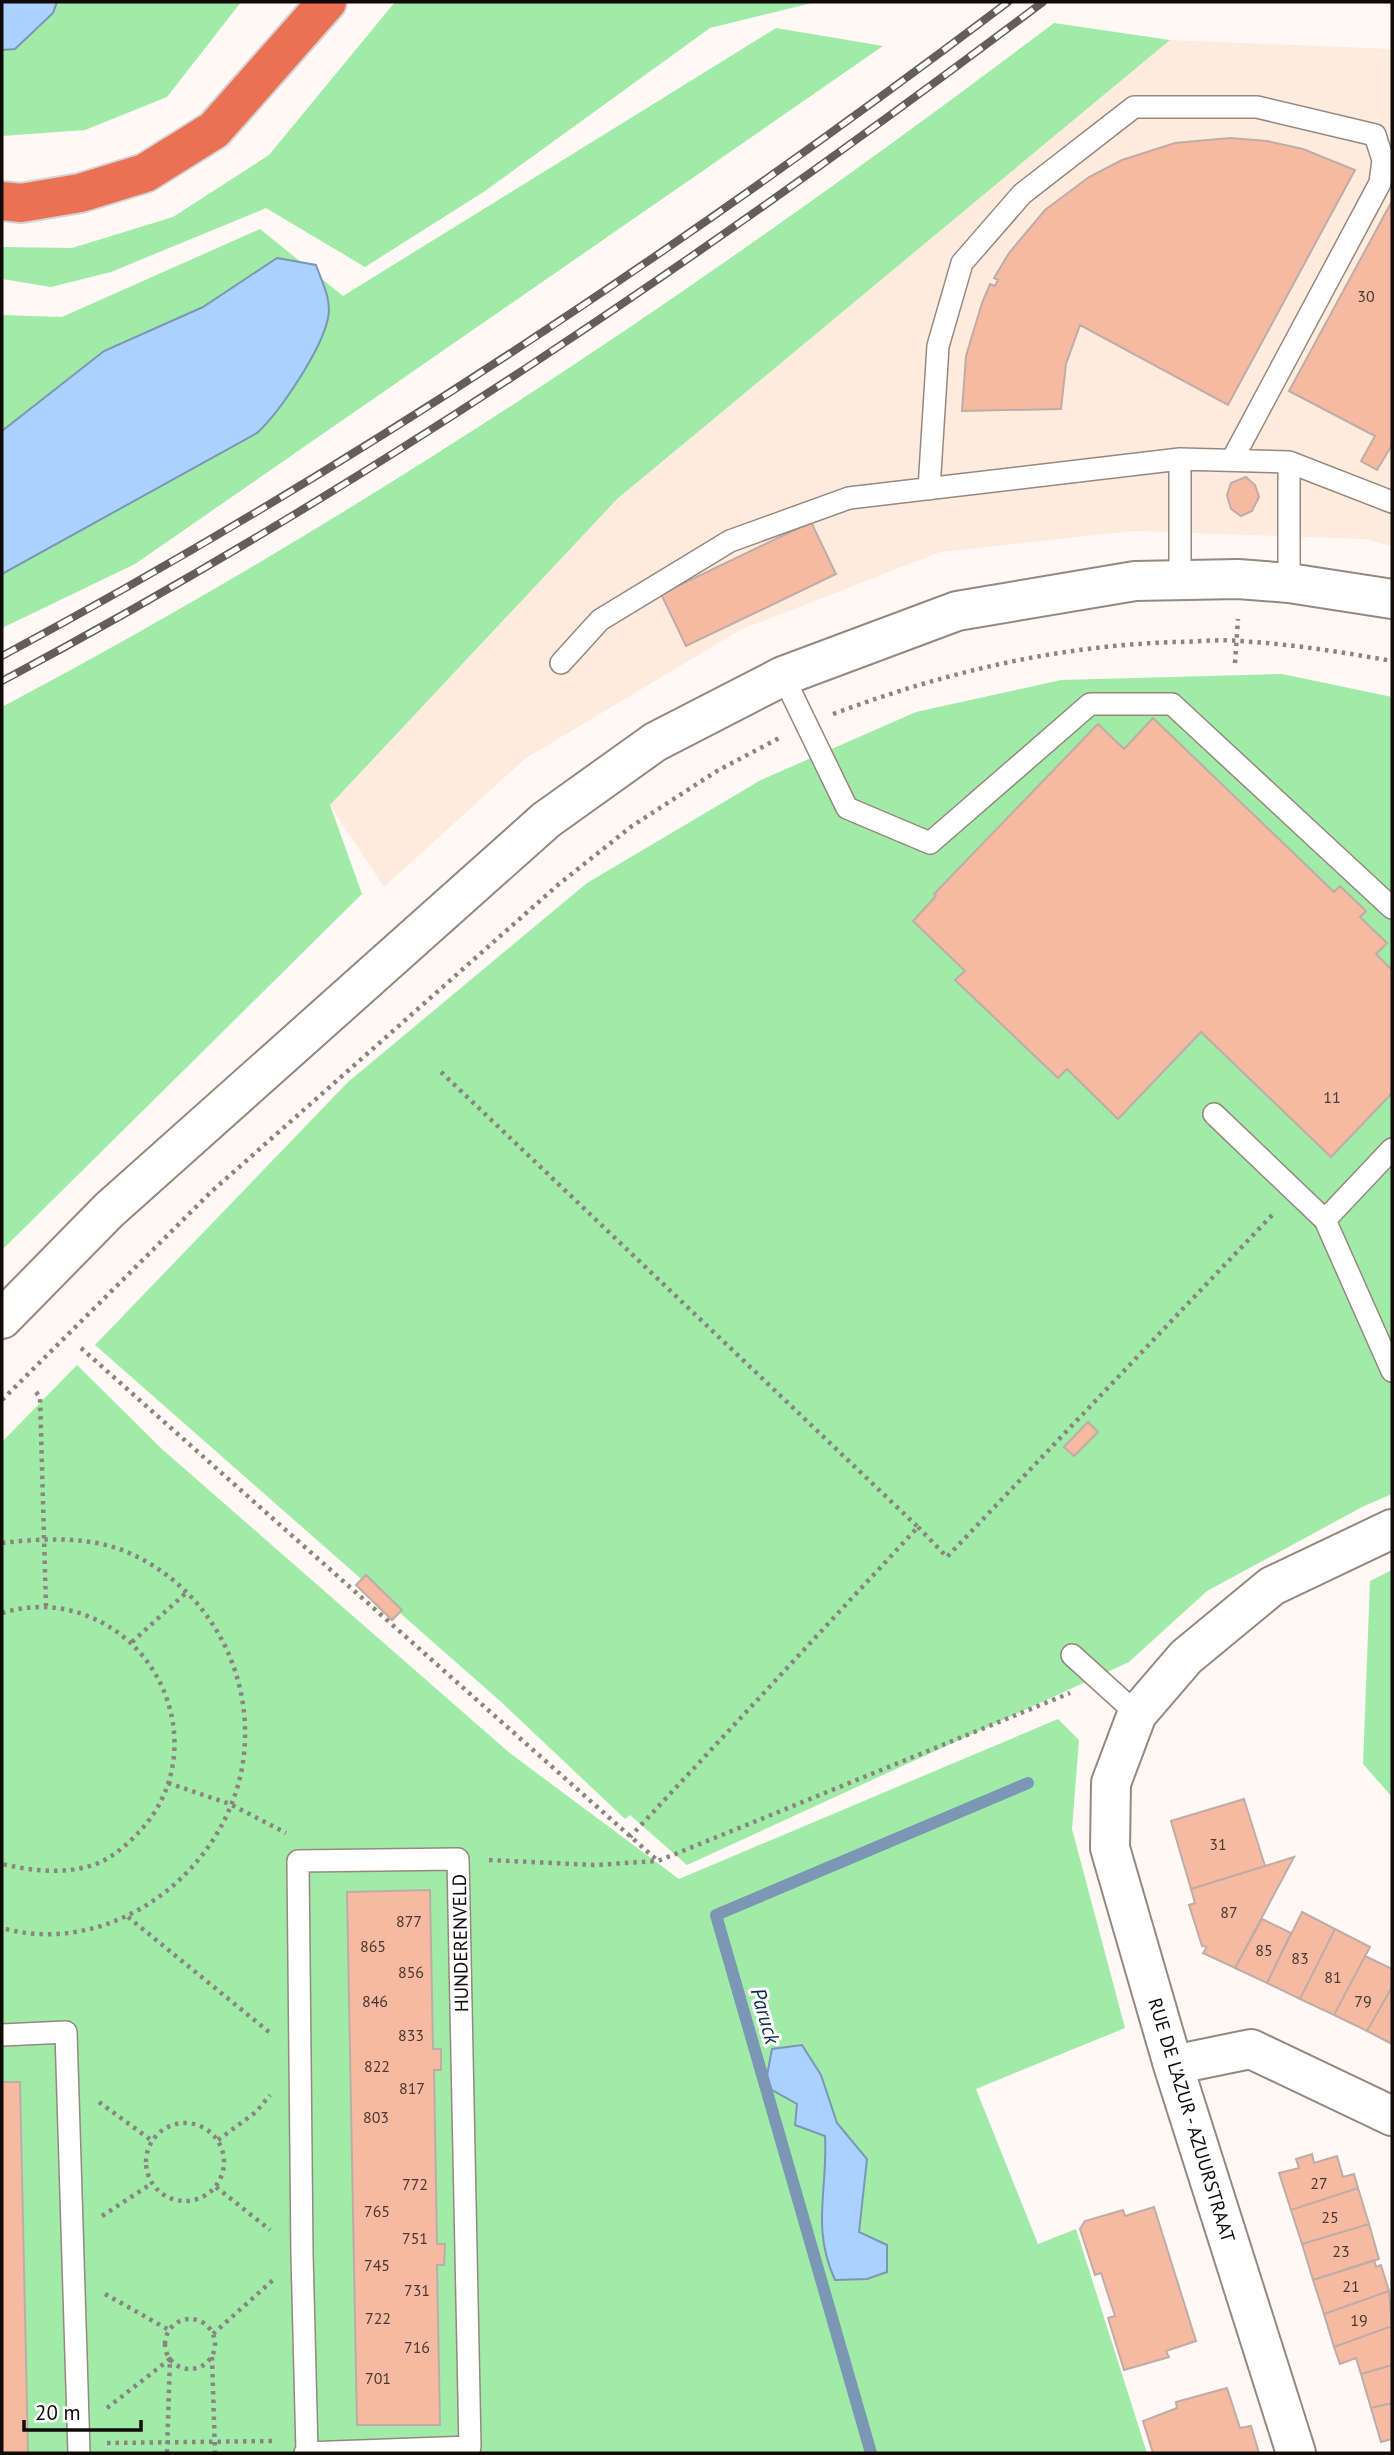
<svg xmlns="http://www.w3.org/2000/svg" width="1394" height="2455" font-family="'PT Sans',sans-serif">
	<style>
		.built { fill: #fdebde }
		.green { fill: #a0eba8 }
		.water { fill: #aad1ff; stroke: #7c96b5; stroke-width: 2 }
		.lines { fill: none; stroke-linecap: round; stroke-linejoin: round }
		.stream { stroke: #7c96b5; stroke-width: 12 }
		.building { fill: #f6baa3; stroke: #beada6; stroke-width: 2 }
		.service-casing { stroke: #96887e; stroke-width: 24 }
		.minor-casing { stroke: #96887e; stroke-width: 42 }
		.tertiary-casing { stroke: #96887e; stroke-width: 42 }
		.motorway-casing { stroke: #d4d3d3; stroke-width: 42 }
		.path { stroke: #8b8581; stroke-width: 4.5; stroke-dasharray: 3.5 5; stroke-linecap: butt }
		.service { stroke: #fff; stroke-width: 21 }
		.minor { stroke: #fff; stroke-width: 38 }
		.tertiary { stroke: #fff; stroke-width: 38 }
		.motorway { stroke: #ea7154; stroke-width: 38 }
		.rail-casing { stroke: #645e5b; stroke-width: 8 }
		.rail { stroke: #fff; stroke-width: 5; stroke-dasharray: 16; stroke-linecap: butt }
		.labels { text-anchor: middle; stroke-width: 6; stroke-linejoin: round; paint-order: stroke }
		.number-label { font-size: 16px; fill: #4a372f }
		.street-label { font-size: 19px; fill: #100b08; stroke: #fff }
		.water-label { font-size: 21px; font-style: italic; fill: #102a48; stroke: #fff }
	</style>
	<rect width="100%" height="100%" fill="#fff8f4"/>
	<path class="built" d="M1170,40L1392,49V546L1364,539L1132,531L940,552L740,630L526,758L384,887L330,805L617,498Z"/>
	<path class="green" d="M2,2H241L167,97L85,130L2,136Z
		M395,2H816L710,28L485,191L365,267L266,208L111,272L51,287L2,279V247L72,248L173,217L269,155Z
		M1054,23L1170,40L617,499L330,805L362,894L2,1250V707C372,511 720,275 1054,23Z
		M776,28L883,46L135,564L2,628V315L62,317L260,229L343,296Z
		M1282,674L1392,697V1494L1364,1506L1207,1591L1129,1662L687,1865L630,1815L625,1819L499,1700L95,1345L348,1082L587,883L761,780L916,712L1061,680Z
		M77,1365L163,1450L511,1754L679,1879L1058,1719L1079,1740L1072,1829L1125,2028L976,2089L1038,2244L1076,2229L1147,2453H2V1442Z
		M1392,1570V1797L1363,1764L1370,1581Z"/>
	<path class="water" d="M2,2H57L53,13L15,49L2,50Z
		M277,258L316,265C322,282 332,300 328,318C322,349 280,412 257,433L2,574V431L104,351L203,307Z
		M802,2045L821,2075L837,2123L867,2159L859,2232L887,2245V2272L867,2279L835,2280C811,2227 828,2191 825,2136L795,2125L797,2104L765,2086L772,2049Z"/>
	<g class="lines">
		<path class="stream" d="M871,2453L716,1915L1028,1783"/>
	</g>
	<path class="building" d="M1230,138L1267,141L1303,149L1355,170L1228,405L1080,325L1066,364L1061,409L962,411L966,356L982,303L990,284L995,286L998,280L994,278L1009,253L1045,210L1089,177L1122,160L1175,143Z
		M1392,201V445L1377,470L1361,461L1375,436L1289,391Z
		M1246,477L1255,485L1259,497L1252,511L1241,516L1231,509L1227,495L1231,483Z
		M811,522L836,574L686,646L661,594Z
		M1153,718L1334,892L1340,886L1366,911L1360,917L1387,943L1376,954L1392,970V1093L1331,1157L1201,1032L1118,1119L1067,1069L1058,1078L955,980L965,971L913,921L936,896L934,894L1098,724L1124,749Z
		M1088,1422L1098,1432L1074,1456L1064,1447Z
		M366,1575L402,1610L392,1620L356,1585Z
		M1244,1799L1265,1866L1191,1889L1171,1821Z
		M1294,1857L1235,1968L1203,1953L1207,1947L1202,1946L1189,1905L1195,1903L1191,1889Z
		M430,1890L433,2049H441V2070H434L437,2244H445L444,2265H437L440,2425H357L347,1892Z
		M1302,1912L1335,1929L1300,1999L1267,1983Z
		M1262,1919L1291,1933L1267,1983L1235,1968Z
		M1335,1929L1370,1947L1334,2015L1300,1999Z
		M1365,1956L1392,1969V1987L1367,2031L1334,2015Z
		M1392,1987V2044L1367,2031Z
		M2,2082H20L28,2453H2Z
		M1312,2154L1314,2163L1337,2156L1343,2177L1354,2174L1358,2188L1291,2210L1279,2173L1299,2168L1296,2159Z
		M1358,2188L1369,2224L1302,2244L1291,2210Z
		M1154,2207L1196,2341L1166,2351L1169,2357L1124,2370L1108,2318L1115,2316L1101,2273L1095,2275L1080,2229L1085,2221L1123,2210L1125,2216Z
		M1369,2224L1379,2259L1313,2280L1302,2244Z
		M1374,2260L1376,2267L1381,2265L1389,2291L1324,2314L1313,2280Z
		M1389,2291L1392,2326L1334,2347L1324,2314Z
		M1392,2326V2365L1361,2374L1356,2358L1340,2364L1334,2347Z
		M1392,2365V2403L1371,2408L1361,2374Z
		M1227,2388L1240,2428L1251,2426L1259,2453H1153L1143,2421L1177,2408L1176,2402Z
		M1392,2403V2439L1381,2442L1371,2408Z"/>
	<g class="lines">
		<g class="service-casing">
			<path id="service" d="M1180,459V580
				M929,489L938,346L962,263L1022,194L1134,107H1257L1375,135L1383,160L1380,183L1232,460
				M1289,583V462
				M561,663L600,620L730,541L849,498L1180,459L1289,462L1392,502
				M783,676L847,808L930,843L1090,704H1172L1392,908
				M1214,1114L1325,1220
				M1392,1149L1325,1220L1392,1371
				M1072,1655L1137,1714
				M2,2035L66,2032L79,2453
				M305,2453L470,2447L458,1859L298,1861L302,2254L307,2452"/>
		</g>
		<g class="minor-casing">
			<path id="minor" d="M1173,2065L1251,2049L1392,2116
				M1296,2453L1173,2065L1110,1848L1111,1783L1137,1714L1186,1657L1272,1586L1392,1529"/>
		</g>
		<g class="tertiary-casing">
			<path id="tertiary" d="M2,1319L109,1210L546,820L655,742L783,676L957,611L1135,581L1238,579L1289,583L1392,599"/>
		</g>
		<g class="motorway-casing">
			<path id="motorway" d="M2,201L21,203L80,193L145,173L214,130L327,2"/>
		</g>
		<path class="path" d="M1235,663L1238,619
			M833,714C946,672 1055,646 1175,642C1196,642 1218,639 1239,641C1291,644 1342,652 1392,661
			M441,1072L918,1527L630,1837
			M81,1348L658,1861
			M36,1392L40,1397L46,1606
			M2,1400L211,1192L559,884L632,826L717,771L781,737
			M918,1527L947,1557L1275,1212
			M2,1543C42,1538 90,1536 127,1552C211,1588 258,1679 242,1768C222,1876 109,1958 2,1928
			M2,1613C31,1604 62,1605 90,1617C175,1652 204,1764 139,1832C128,1844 112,1858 96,1864C65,1875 33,1871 2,1864
			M132,1642L188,1591
			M168,1783L230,1804L286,1833
			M489,1860L594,1865L658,1861L1070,1693
			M128,1917L269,2032
			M99,2102L151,2140
			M146 2162a39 39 0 1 1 78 0a39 39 0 1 1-78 0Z
			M218,2140L256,2112L270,2095
			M216,2187L270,2230
			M102,2216L151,2184
			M105,2294L169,2330
			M165 2344a25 25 0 1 1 50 0a25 25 0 1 1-50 0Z
			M213,2334L273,2280
			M212,2357L215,2453
			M107,2408L170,2359L167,2453
			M107,2443L277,2441"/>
		<use href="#service" class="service"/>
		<use href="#minor" class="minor"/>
		<use href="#tertiary" class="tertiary"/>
		<use href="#motorway" class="motorway"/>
		<g class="rail-casing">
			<path id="rail" d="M2,656C355,467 689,243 1008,2
				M2,681C368,486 712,251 1043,2"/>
		</g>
		<use href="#rail" class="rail"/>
	</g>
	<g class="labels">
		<g class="number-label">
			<text x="1366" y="302">30</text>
			<text x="1332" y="1103">11</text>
			<text x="1218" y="1850">31</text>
			<text x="1229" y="1918">87</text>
			<text x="409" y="1927">877</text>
			<text x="373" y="1952">865</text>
			<text x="1264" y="1956">85</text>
			<text x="1300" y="1964">83</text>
			<text x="411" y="1978">856</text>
			<text x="1333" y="1983">81</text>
			<text x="375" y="2007">846</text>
			<text x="1363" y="2007">79</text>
			<text x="411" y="2041">833</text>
			<text x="377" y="2072">822</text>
			<text x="412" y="2094">817</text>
			<text x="376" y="2123">803</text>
			<text x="1319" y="2189">27</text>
			<text x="415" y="2190">772</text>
			<text x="377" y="2217">765</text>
			<text x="1330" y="2223">25</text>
			<text x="415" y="2244">751</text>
			<text x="1341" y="2257">23</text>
			<text x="377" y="2271">745</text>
			<text x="1351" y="2292">21</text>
			<text x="417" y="2296">731</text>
			<text x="378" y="2324">722</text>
			<text x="1359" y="2326">19</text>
			<text x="417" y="2353">716</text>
			<text x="378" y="2384">701</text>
		</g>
		<g class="street-label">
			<text transform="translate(460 1943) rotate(-91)" y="7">HUNDERENVELD</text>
			<text transform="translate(1192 2120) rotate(73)" y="7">RUE DE L'AZUR - AZUURSTRAAT</text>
		</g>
		<g class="water-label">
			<text transform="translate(765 2016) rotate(74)" y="7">Paruck</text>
		</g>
	</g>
	<rect width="1394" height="2455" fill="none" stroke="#100b08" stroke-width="7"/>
	<path d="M24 2420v10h117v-10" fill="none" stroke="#100b08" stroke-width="3.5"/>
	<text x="35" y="2420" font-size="21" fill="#100b08" stroke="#ffffff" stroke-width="5" paint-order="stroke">20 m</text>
</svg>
